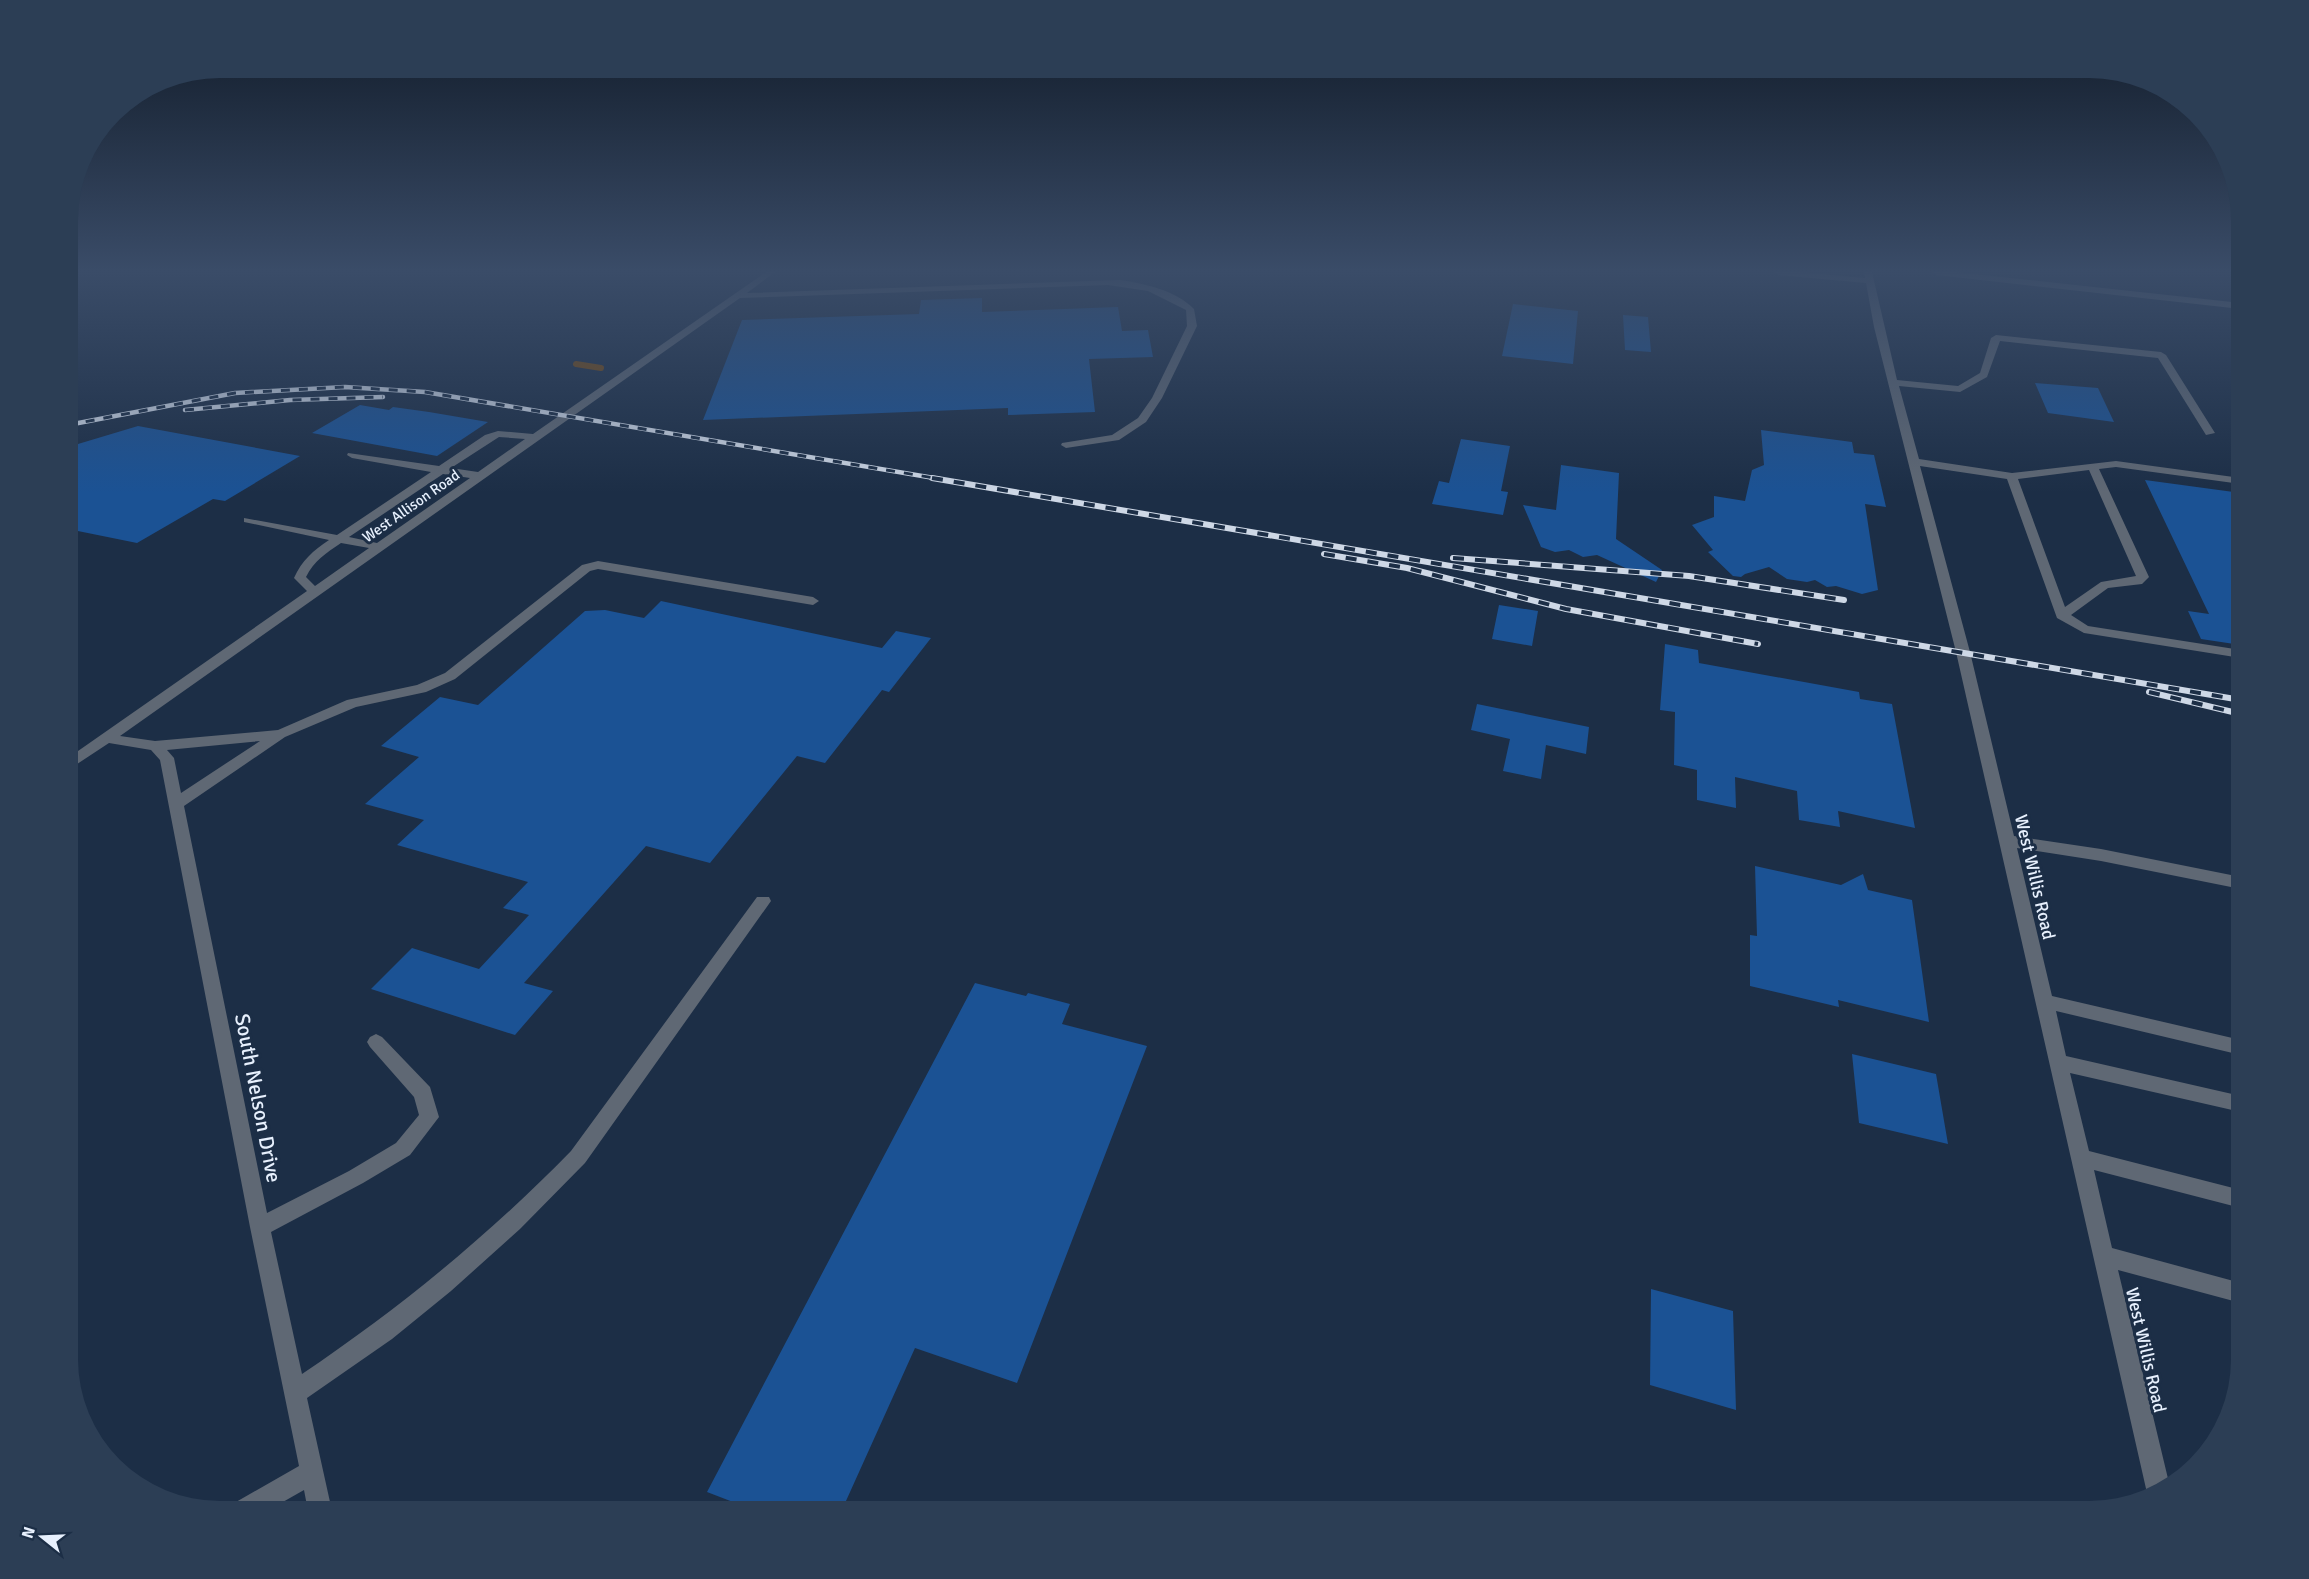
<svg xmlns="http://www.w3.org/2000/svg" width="2309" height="1579" font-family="Signika,sans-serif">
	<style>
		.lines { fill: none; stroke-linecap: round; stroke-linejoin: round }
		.stream { stroke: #7c4a0b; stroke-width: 6 }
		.building { fill: #1b5294 }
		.minor { fill: #5f6874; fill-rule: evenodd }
		.rail-far1-casing { stroke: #ced8e6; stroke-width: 4.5 }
		.rail-casing { stroke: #ced8e6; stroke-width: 6 }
		.rail-far1 { stroke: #1c2e46; stroke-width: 3; stroke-dasharray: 9; stroke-linecap: butt }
		.rail { stroke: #1c2e46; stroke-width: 4; stroke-dasharray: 11; stroke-linecap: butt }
		.labels { text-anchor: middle; stroke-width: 6; stroke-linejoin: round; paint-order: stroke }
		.far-street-label { font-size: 15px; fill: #e7f0fd; stroke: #1c2e46 }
		.street-label { font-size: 18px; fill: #e7f0fd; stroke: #1c2e46 }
		.near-street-label { font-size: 21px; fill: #e7f0fd; stroke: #1c2e46 }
	</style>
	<rect width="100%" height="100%" fill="#1c2e46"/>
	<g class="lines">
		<path class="stream" d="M576,364L601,368"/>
	</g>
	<path class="building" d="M982,298V312L1118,307L1122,331L1148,330L1153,357L1089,359L1095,412L1008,415V408L703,420L742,320L919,314L921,300Z
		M1513,304L1578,311L1573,364L1502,356Z
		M1623,315L1648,317L1651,352L1625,350Z
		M2035,383L2098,388L2114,422L2048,413Z
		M360,405L389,410L393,407L429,412L488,422L437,456L312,433Z
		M138,426L300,456L225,501L213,499L137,543L68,529V447Z
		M1761,430L1852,442L1854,453L1874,455L1886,507L1865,504L1878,590L1862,594L1836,586L1827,587L1815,580L1807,582L1787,579L1769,567L1745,574L1741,577L1733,576L1708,552L1713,550L1692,525L1714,517V496L1745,501L1752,470L1764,465Z
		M1461,439L1510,446L1501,491L1508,492L1503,515L1432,504L1439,481L1449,483Z
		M1561,465L1619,473L1616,539L1662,570L1656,582L1597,555L1583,557L1569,550L1555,552L1541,547L1523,505L1556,510Z
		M2145,480L2241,493V645L2201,639L2188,611L2209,614Z
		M661,601L882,648L896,631L931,638L889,692L882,690L825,763L797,756L710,863L646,846L524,983L553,991L515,1035L371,989L412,948L479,969L529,915L503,908L528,882L397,845L424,820L365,804L419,757L381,746L440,697L478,705L585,611L605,610L644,618Z
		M1499,605L1538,611L1532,646L1492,639Z
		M1665,644L1698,650L1699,663L1859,692L1860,699L1892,704L1915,828L1838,811L1840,827L1799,820L1797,791L1735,777L1736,808L1697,800V770L1674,765L1675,712L1660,710Z
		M1477,704L1589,727L1586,754L1546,745L1541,779L1503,771L1510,739L1471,730Z
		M1755,866L1841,885L1863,874L1868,890L1912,900L1929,1022L1838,1000L1839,1007L1750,986V935L1757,936Z
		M975,983L1026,996L1028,993L1070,1004L1062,1024L1147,1046L1017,1383L915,1348L841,1512H759L707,1492Z
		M1852,1054L1936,1074L1948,1144L1859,1123Z
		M1651,1289L1733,1311L1736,1410L1650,1385Z"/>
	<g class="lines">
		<path class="minor" d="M766,272H775L747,293L1120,280C1146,284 1175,290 1194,309L1197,326L1162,398L1146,422L1119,440L1066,448L1061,445L1062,443L1112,435L1138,418L1152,398L1187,326L1186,310L1148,291L1108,285L740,298L120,736L155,741L278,730L347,700L417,685L445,673L582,565L598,561L813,597L819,601L813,605L598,569L590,571L455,679L426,692L356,707L285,737L184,806L267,1213L349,1171L396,1143L419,1115L414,1097L370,1047L367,1042L370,1037L376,1034L382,1037L430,1087L439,1117L410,1155L363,1183L271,1232L302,1374C400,1308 489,1235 571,1151L757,897H769L771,901L585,1163L520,1229L451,1291L392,1339L307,1398L332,1511H308L304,1490L267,1511H233L236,1502L299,1466L250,1227L160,760L151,750L109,743L68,770V758L307,591L294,578C302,560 313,551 329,540L244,522V518L337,535L431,472L352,458L347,455L348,453L439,466L485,435L498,431L533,434ZM499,437L525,439L478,472L451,468ZM443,474L470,478L377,543L349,537ZM341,543L369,548L315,586L306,577C314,561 326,553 341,543ZM260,741L181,793L174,758L167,750Z
			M1774,272H1800L1865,278L1864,272H1872L1897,380L1958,386L1980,373L1991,338L1996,335L2161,352L2166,355L2215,433L2206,435L2158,358L2000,341L1987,377L1960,392L1899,386L1919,459L2012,473L2116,461L2241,478V484L2116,467L2099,469L2149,577L2142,584L2108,588L2071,615L2088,626L2241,650V658L2084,633L2057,618L2007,479L1920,466L1970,652L2014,836L2101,849L2241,877V889L2101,861L2017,848L2052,996L2241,1040V1055L2056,1011L2066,1056L2241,1096V1112L2070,1073L2089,1151L2241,1190V1208L2094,1170L2112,1248L2241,1283V1303L2118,1270L2170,1487L2165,1491L2148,1496L2147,1493L1956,652L1874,327L1866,283L1778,275ZM2089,470L2136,576L2101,582L2065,607L2018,479Z
			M1932,272H1955L2241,303V309L1936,275Z"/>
		<g class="rail-far1-casing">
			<path id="rail-far1" d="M185,410L290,400L383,397
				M68,425L235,393L345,387L425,392L940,479"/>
		</g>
		<g class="rail-casing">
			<path id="rail" d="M932,478L2241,700
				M1324,554L1407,568L1566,609L1758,644
				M1453,558L1689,576L1844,600
				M2149,692L2241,714"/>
		</g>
		<use href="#rail-far1" class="rail-far1"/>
		<use href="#rail" class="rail"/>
	</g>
	<linearGradient id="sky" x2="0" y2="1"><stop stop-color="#0f1926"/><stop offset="0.55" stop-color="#3a4c68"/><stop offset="1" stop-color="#3a4c68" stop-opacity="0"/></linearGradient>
	<rect width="2309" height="493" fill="url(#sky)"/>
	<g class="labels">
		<g class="far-street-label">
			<text transform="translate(411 506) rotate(-35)" y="5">West Allison Road</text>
		</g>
		<g class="street-label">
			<text transform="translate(2035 877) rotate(77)" y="6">West Willis Road</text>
			<text transform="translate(2146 1350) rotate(77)" y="6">West Willis Road</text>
		</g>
		<g class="near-street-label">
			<text transform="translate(258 1098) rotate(79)" y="7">South Nelson Drive</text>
		</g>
	</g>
	<path d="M0 0H2309V1579H0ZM220 78H2089A142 142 0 0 1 2231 220V1359A142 142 0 0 1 2089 1501H220A142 142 0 0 1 78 1359V220A142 142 0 0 1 220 78Z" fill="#2c3e55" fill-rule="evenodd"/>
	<g transform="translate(42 1537) rotate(288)" stroke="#1c2e46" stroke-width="4.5" paint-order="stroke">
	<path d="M0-4.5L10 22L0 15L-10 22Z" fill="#e7f0fd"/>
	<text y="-9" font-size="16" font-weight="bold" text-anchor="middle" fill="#e7f0fd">N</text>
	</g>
</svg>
